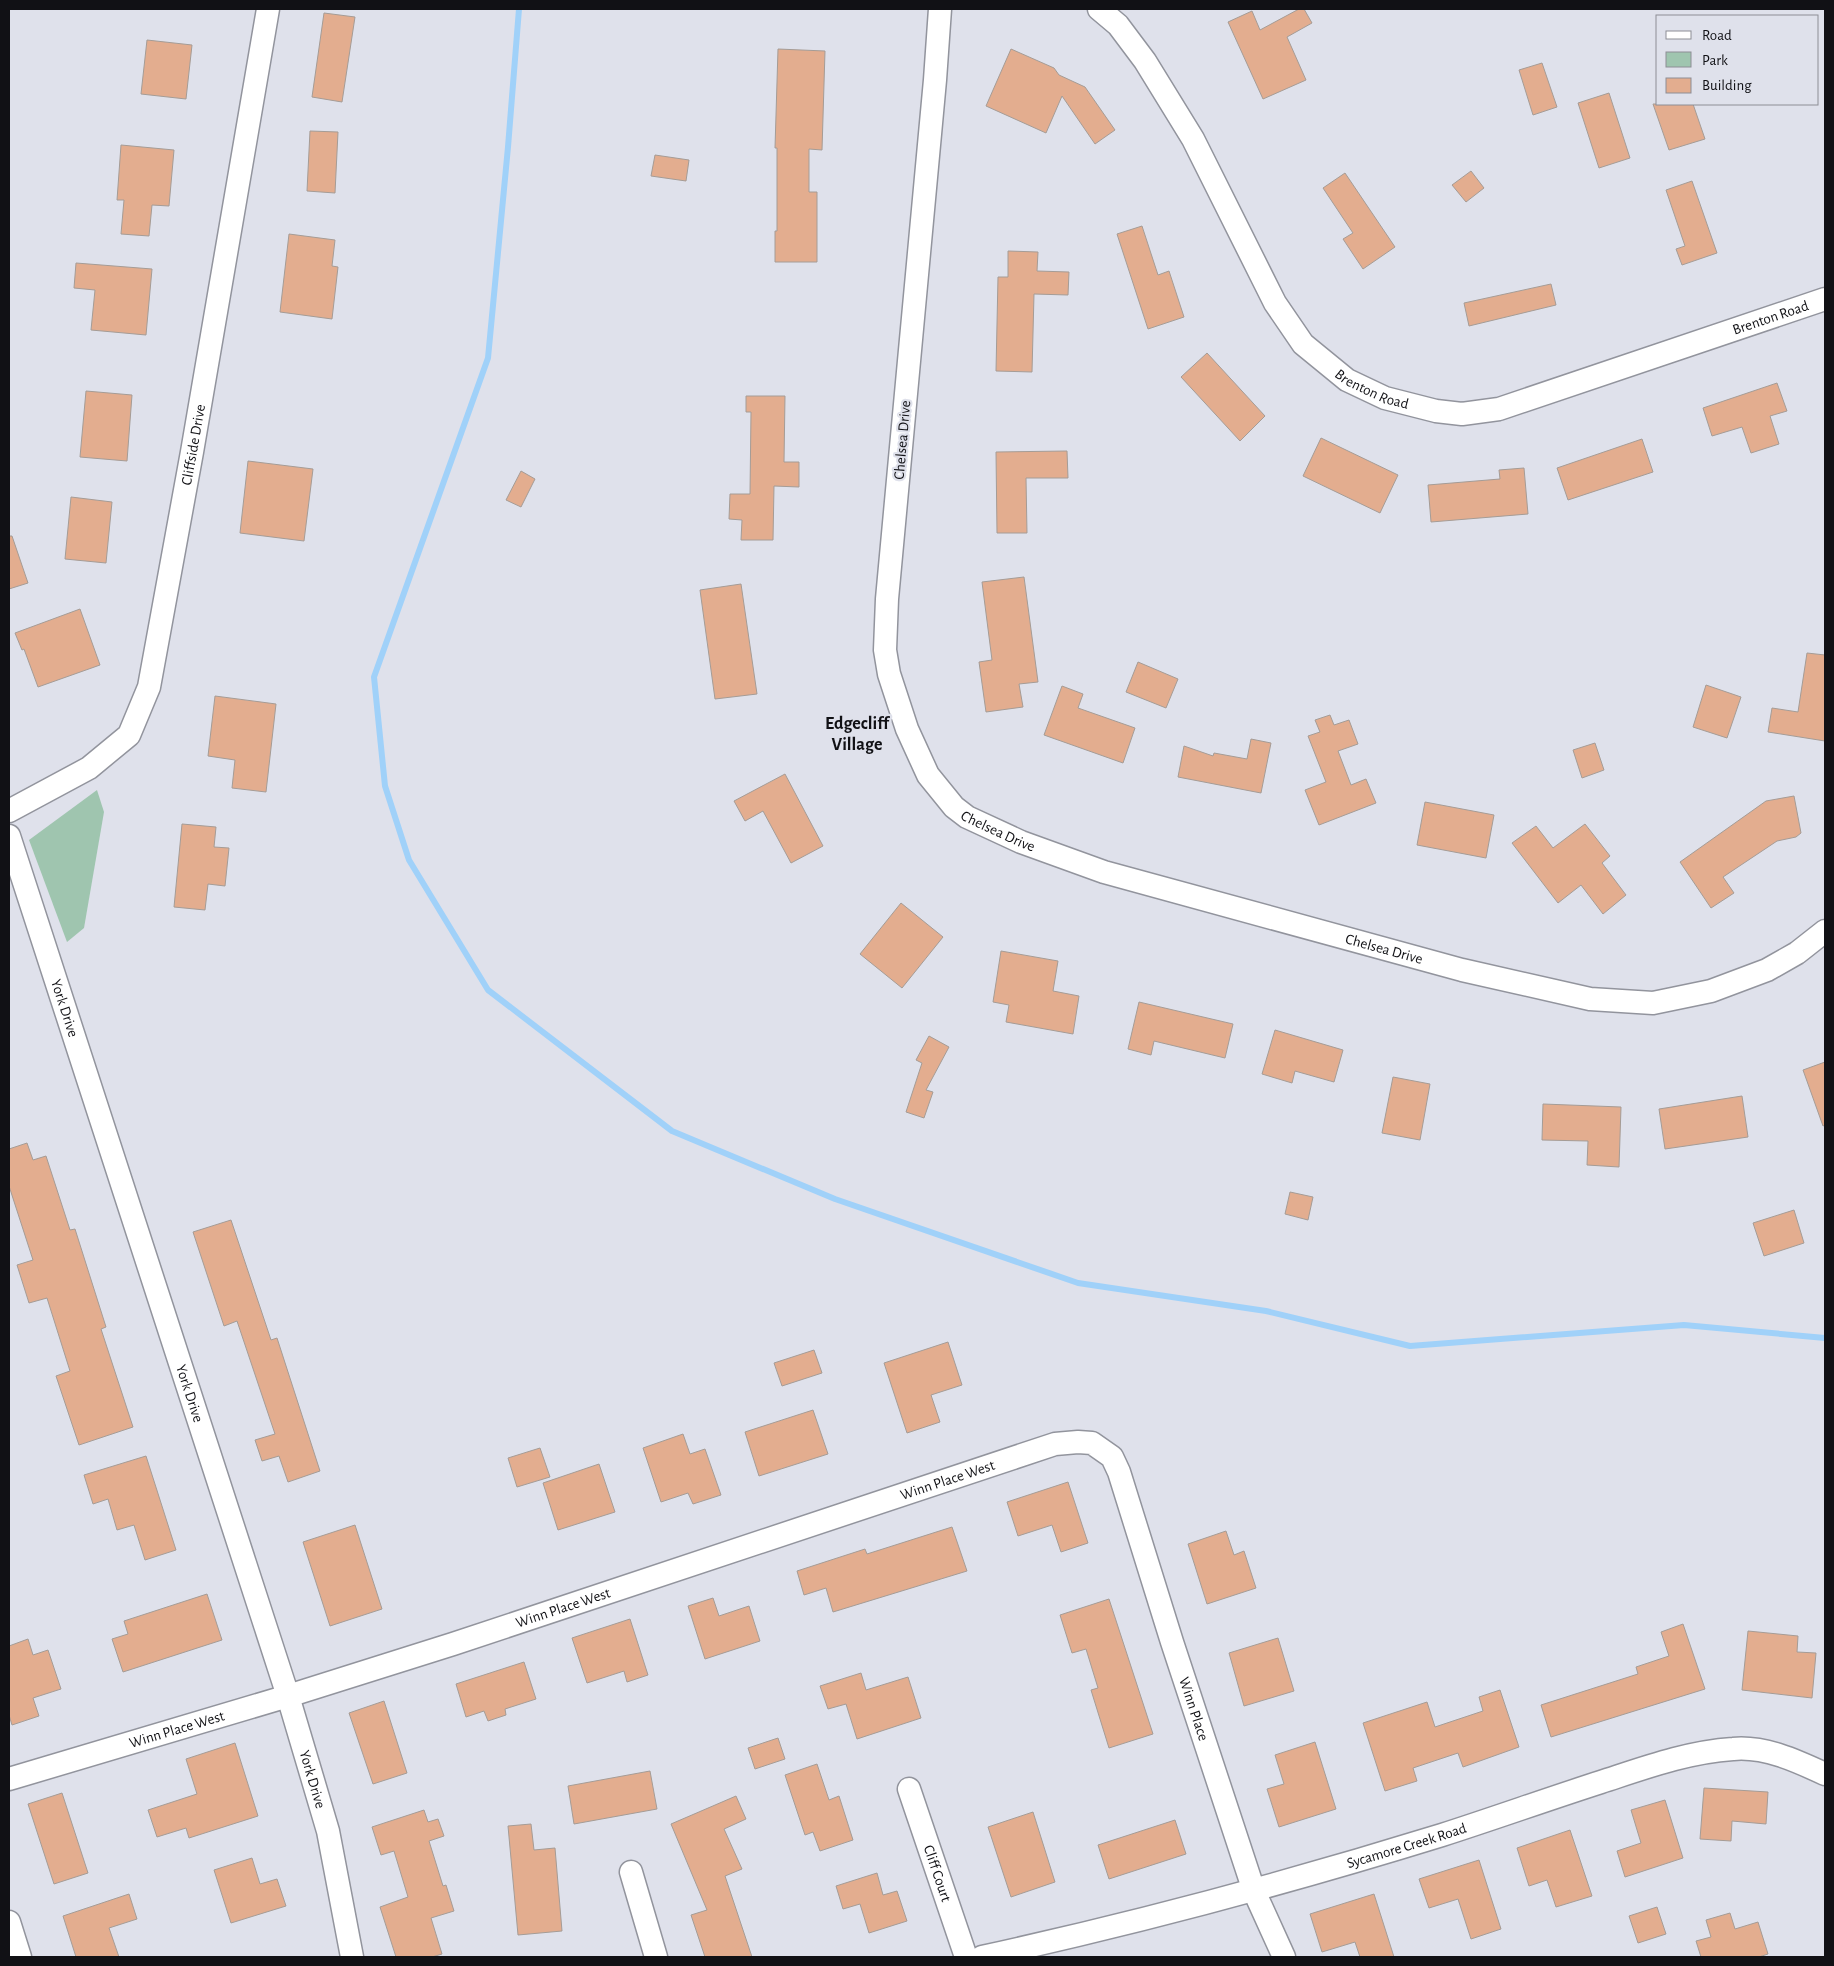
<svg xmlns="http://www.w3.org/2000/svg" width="1834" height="1966" font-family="'Alegreya Sans',sans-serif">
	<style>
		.green { fill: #9fc5af }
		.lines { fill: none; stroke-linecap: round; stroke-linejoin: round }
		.stream { stroke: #a0d1f9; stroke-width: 6 }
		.building { fill: #e3ad8f; stroke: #a59c96 }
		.street-casing { stroke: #92949d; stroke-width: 25 }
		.street { stroke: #fff; stroke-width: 22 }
		.labels { text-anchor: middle; stroke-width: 4.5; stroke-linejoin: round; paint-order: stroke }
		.street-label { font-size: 15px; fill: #111115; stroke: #dfe1eb }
		.quarter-label { font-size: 18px; font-weight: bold; fill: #111115; stroke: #dfe1eb }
	</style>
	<rect width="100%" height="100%" fill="#dfe1eb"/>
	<path class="green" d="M97,790L104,812L84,928L67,942L29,840Z"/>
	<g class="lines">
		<path class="stream" d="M519,9L508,147L488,358L374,677L385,786L409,860L488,990L672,1131L835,1199L1078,1283L1266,1311L1410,1346L1684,1325L1825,1338"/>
	</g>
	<path class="building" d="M1299,9H1304L1312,23L1287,37L1306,80L1263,99L1228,22L1252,11L1260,30Z
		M324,13L355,17L342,102L312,97Z
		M147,40L192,45L186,99L141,94Z
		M778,49L825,51L822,150L809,149V192H817V262H775V231H777V148H775Z
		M1011,49L1054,68L1059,75L1085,87L1115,130L1095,144L1062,96L1046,133L986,106Z
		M1542,63L1557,107L1533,115L1519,70Z
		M1609,93L1630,158L1599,168L1578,103Z
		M1653,104H1693L1705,139L1669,150Z
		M310,131L338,132L335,193L307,191Z
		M121,145L174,150L169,206L152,205L149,236L121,234L124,200H117Z
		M655,155L689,160L686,181L651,176Z
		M1471,171L1484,188L1466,202L1452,185Z
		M1345,173L1395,247L1363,269L1343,239L1353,233L1323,188Z
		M1692,181L1717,253L1682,265L1676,249L1685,246L1666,190Z
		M1142,226L1158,275L1169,271L1184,317L1148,329L1117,234Z
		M289,234L335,240L332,266L338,267L332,319L280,312Z
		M1008,251L1038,252L1037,271L1069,272L1068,295L1034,294L1032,372L996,371L998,277H1008Z
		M76,263L152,269L146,335L91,330L95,290L74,288Z
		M1551,284L1556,305L1469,326L1464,303Z
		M1207,353L1265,416L1240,441L1181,377Z
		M1777,383L1787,411L1770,416L1779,444L1751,453L1742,427L1712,436L1703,408Z
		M86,391L132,395L127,461L80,457Z
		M746,396H785L784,462H799V487L774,486L773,540H741L742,520L729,519L730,494H750L751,412H746Z
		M1321,438L1398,475L1380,513L1303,476Z
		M1642,439L1653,472L1568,500L1557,468Z
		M1067,451L1068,478H1026L1027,533H997L996,452Z
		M248,461L313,469L304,541L240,533Z
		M1524,468L1528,514L1431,522L1428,485L1500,479L1499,470Z
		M521,471L535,479L521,507L506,500Z
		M71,497L112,502L106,563L65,559Z
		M9,536H12L28,583L9,589Z
		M1024,577L1038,682L1019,684L1023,707L986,712L979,662L992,660L982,582Z
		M741,584L757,694L715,699L700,590Z
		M80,609L100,665L38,687L24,649L22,650L15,633Z
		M1807,653L1825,655V741L1768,732L1772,708L1798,712Z
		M1138,662L1178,679L1166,708L1126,692Z
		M1706,685L1741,697L1727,738L1693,727Z
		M1062,686L1083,694L1078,708L1135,728L1123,763L1044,735Z
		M215,696L276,704L266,792L232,788L235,760L208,756Z
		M1330,715L1334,725L1349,720L1358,744L1338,751L1351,785L1366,779L1376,803L1319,825L1305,790L1326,782L1308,736L1320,732L1315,720Z
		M1251,739L1271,743L1261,793L1178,777L1184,746L1213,756L1214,753L1247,759Z
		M1595,743L1604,770L1582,778L1573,750Z
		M785,774L823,846L791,863L763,811L745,821L734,801Z
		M1794,796L1801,833L1796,837L1777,841L1723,877L1734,893L1711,908L1680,862L1766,801Z
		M1425,802L1494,815L1486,858L1417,845Z
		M182,824L216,827L214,847L229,848L225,886L208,884L205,910L174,907Z
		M1585,824L1610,856L1602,863L1626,895L1603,914L1581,885L1558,903L1512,843L1536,826L1553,848Z
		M901,903L943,937L902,988L860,954Z
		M1001,951L1058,961L1053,991L1079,996L1073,1034L1006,1022L1009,1005L993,1002Z
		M1139,1002L1233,1024L1225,1058L1154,1041L1151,1055L1128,1049Z
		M1275,1030L1343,1050L1334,1082L1295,1071L1292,1083L1262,1074Z
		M929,1036L949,1047L926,1090L933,1092L924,1118L906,1112L922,1063L916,1060Z
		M1825,1062V1125L1823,1126L1803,1070Z
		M1393,1077L1430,1084L1420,1140L1382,1133Z
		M1742,1096L1748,1137L1665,1149L1659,1109Z
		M1543,1104L1621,1107L1619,1167L1587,1165L1588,1141L1542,1140Z
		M27,1143L33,1160L46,1156L70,1230L75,1229L106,1327L101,1329L133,1427L79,1445L56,1376L70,1371L47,1298L29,1303L17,1265L33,1260L9,1186V1149Z
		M1290,1192L1313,1197L1308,1220L1285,1214Z
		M1794,1210L1804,1243L1764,1256L1753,1223Z
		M231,1220L271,1340L277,1338L320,1471L288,1482L279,1456L262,1461L255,1440L275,1434L237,1321L224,1326L193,1232Z
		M948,1342L962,1385L931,1395L940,1422L907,1433L884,1363Z
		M814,1350L822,1373L782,1386L774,1363Z
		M813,1410L828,1454L759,1476L745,1432Z
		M683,1434L690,1454L705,1449L721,1495L693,1504L688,1493L661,1502L643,1448Z
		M540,1448L550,1477L517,1487L508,1458Z
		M146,1456L176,1550L145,1560L134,1525L117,1530L108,1499L93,1504L84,1475Z
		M599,1464L615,1512L558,1530L543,1483Z
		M1068,1482L1088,1543L1061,1552L1052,1525L1018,1536L1007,1502Z
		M355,1525L382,1609L330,1626L303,1542Z
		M952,1527L967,1571L833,1612L826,1588L804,1595L797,1571L865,1549L867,1554Z
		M1226,1531L1234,1555L1244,1551L1256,1588L1207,1604L1188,1544Z
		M207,1594L222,1640L123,1672L112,1639L128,1634L124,1621Z
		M713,1598L719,1616L749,1606L760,1641L705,1659L688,1606Z
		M1109,1599L1153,1734L1109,1748L1091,1690L1098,1688L1086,1649L1072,1653L1060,1615Z
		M630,1619L648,1675L627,1682L624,1671L587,1683L572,1638Z
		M1683,1624L1705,1689L1551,1737L1541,1705L1638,1674L1636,1667L1669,1656L1661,1632Z
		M1748,1631L1798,1636L1797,1652L1816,1653L1812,1698L1742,1690Z
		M1278,1638L1294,1691L1244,1706L1229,1653Z
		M28,1639L33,1655L48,1650L61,1689L33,1698L39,1716L12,1725L9,1715V1646Z
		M524,1662L536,1699L505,1709L506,1715L488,1721L484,1711L466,1717L456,1684Z
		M861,1673L866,1690L908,1677L921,1718L857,1739L846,1704L828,1709L820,1686Z
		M1500,1690L1519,1747L1463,1767L1458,1753L1413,1768L1417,1781L1385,1791L1363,1723L1427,1702L1435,1727L1483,1711L1479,1697Z
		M384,1701L407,1773L373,1784L349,1713Z
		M778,1738L785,1759L755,1769L748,1748Z
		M1315,1742L1336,1809L1279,1827L1267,1789L1284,1784L1275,1755Z
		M235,1743L258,1816L189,1838L186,1828L157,1837L148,1810L197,1794L186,1759Z
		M817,1764L829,1800L839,1796L853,1840L820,1851L813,1832L805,1835L785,1775Z
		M650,1771L657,1809L574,1824L568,1786Z
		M1704,1788L1768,1792L1766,1824L1732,1821L1731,1841L1700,1839Z
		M62,1793L88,1873L54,1884L28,1804Z
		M736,1796L746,1819L724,1829L742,1869L725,1876L752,1957H705L691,1915L707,1910L671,1824Z
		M1665,1800L1683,1858L1625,1877L1617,1851L1641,1843L1631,1810Z
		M424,1810L428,1822L438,1819L444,1836L429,1841L443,1886L446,1885L454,1911L431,1918L442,1954L432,1957H396L380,1907L408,1897L394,1851L381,1855L372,1827Z
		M1033,1812L1055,1882L1011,1897L988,1827Z
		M1175,1820L1186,1854L1109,1879L1098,1845Z
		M531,1824L534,1850L555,1848L562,1931L518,1935L508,1826Z
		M1570,1830L1592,1896L1556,1907L1547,1880L1529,1886L1517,1848Z
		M252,1858L260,1884L277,1879L286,1906L231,1923L214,1870Z
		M1479,1860L1501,1929L1471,1939L1458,1899L1429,1908L1419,1879Z
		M877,1873L883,1895L897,1891L907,1921L869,1933L860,1904L843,1909L836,1886Z
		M129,1894L137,1919L109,1928L119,1957H76L63,1916Z
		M1374,1894L1394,1957H1360L1355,1942L1322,1952L1310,1914Z
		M1657,1907L1666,1934L1638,1943L1629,1916Z
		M1730,1913L1735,1929L1758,1922L1768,1954L1759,1957H1701L1696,1941L1711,1937L1706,1920Z"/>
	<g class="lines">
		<g class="street-casing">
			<g id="street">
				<path id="s1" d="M940,9L935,80L887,599L885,650L889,674L907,729L928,775L954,807L967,817L1021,842L1104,872L1462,970L1590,999L1653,1003L1711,991L1767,970L1797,953L1825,931"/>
				<path id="s2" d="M1099,9L1118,25L1145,61L1193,139L1275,303L1303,344L1347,380L1385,398L1436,411L1462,414L1499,409L1825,299"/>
				<path id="s3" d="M9,811L89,768L129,735L149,687L192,452L268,9"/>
				<path id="s4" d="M9,836L288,1696L328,1831L352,1957"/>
				<path id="s5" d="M9,1779L288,1696L453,1644L1055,1444L1078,1442L1092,1443L1112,1457L1119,1472L1172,1642L1254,1891L1284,1957"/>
				<path id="s6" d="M909,1789L966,1957"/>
				<path d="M631,1872L656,1957"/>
				<path d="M9,1922L20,1957"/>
				<path id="s7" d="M982,1957C1137,1923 1290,1882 1442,1835C1495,1818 1548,1799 1601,1782C1644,1768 1687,1752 1733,1749C1765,1746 1797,1761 1825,1774"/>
			</g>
		</g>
		<use href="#street" class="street"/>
	</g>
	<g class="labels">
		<g class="street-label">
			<text dy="5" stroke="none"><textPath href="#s2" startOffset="896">Brenton Road</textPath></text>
			<text dy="5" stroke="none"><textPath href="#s2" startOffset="478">Brenton Road</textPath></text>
			<text transform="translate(902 440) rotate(-85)" y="5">Chelsea Drive</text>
			<text dy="5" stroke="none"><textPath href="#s3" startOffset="441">Cliffside Drive</textPath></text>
			<text dy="5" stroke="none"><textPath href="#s1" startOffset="868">Chelsea Drive</textPath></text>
			<text dy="5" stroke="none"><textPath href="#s1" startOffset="1272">Chelsea Drive</textPath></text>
			<text dy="5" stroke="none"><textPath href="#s4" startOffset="181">York Drive</textPath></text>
			<text dy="5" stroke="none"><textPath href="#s4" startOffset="586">York Drive</textPath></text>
			<text dy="5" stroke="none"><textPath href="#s5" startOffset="985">Winn Place West</textPath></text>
			<text dy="5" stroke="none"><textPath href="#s5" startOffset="580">Winn Place West</textPath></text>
			<text dy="5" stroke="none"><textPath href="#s5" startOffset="1425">Winn Place</textPath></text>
			<text dy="5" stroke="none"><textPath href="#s5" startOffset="175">Winn Place West</textPath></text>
			<text dy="5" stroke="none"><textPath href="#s4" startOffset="991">York Drive</textPath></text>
			<text dy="5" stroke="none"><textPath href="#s7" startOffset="439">Sycamore Creek Road</textPath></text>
			<text dy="5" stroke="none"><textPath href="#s6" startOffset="89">Cliff Court</textPath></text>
		</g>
		<g class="quarter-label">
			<text x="857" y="729">Edgecliff<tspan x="857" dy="21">Village</tspan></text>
		</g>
	</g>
	<rect width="1834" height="1966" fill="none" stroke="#111115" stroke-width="20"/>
	<rect x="1656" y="15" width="162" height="90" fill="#dfe1eb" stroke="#8d8e95"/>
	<rect x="1666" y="31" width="25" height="8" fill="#ffffff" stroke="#8d8e95"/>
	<text x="1702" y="40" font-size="15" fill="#111115">Road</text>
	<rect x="1666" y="52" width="25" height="15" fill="#9fc5af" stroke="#8d8e95"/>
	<text x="1702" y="65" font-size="15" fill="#111115">Park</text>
	<rect x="1666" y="78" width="25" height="15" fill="#e3ad8f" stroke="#8d8e95"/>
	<text x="1702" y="90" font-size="15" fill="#111115">Building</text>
</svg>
